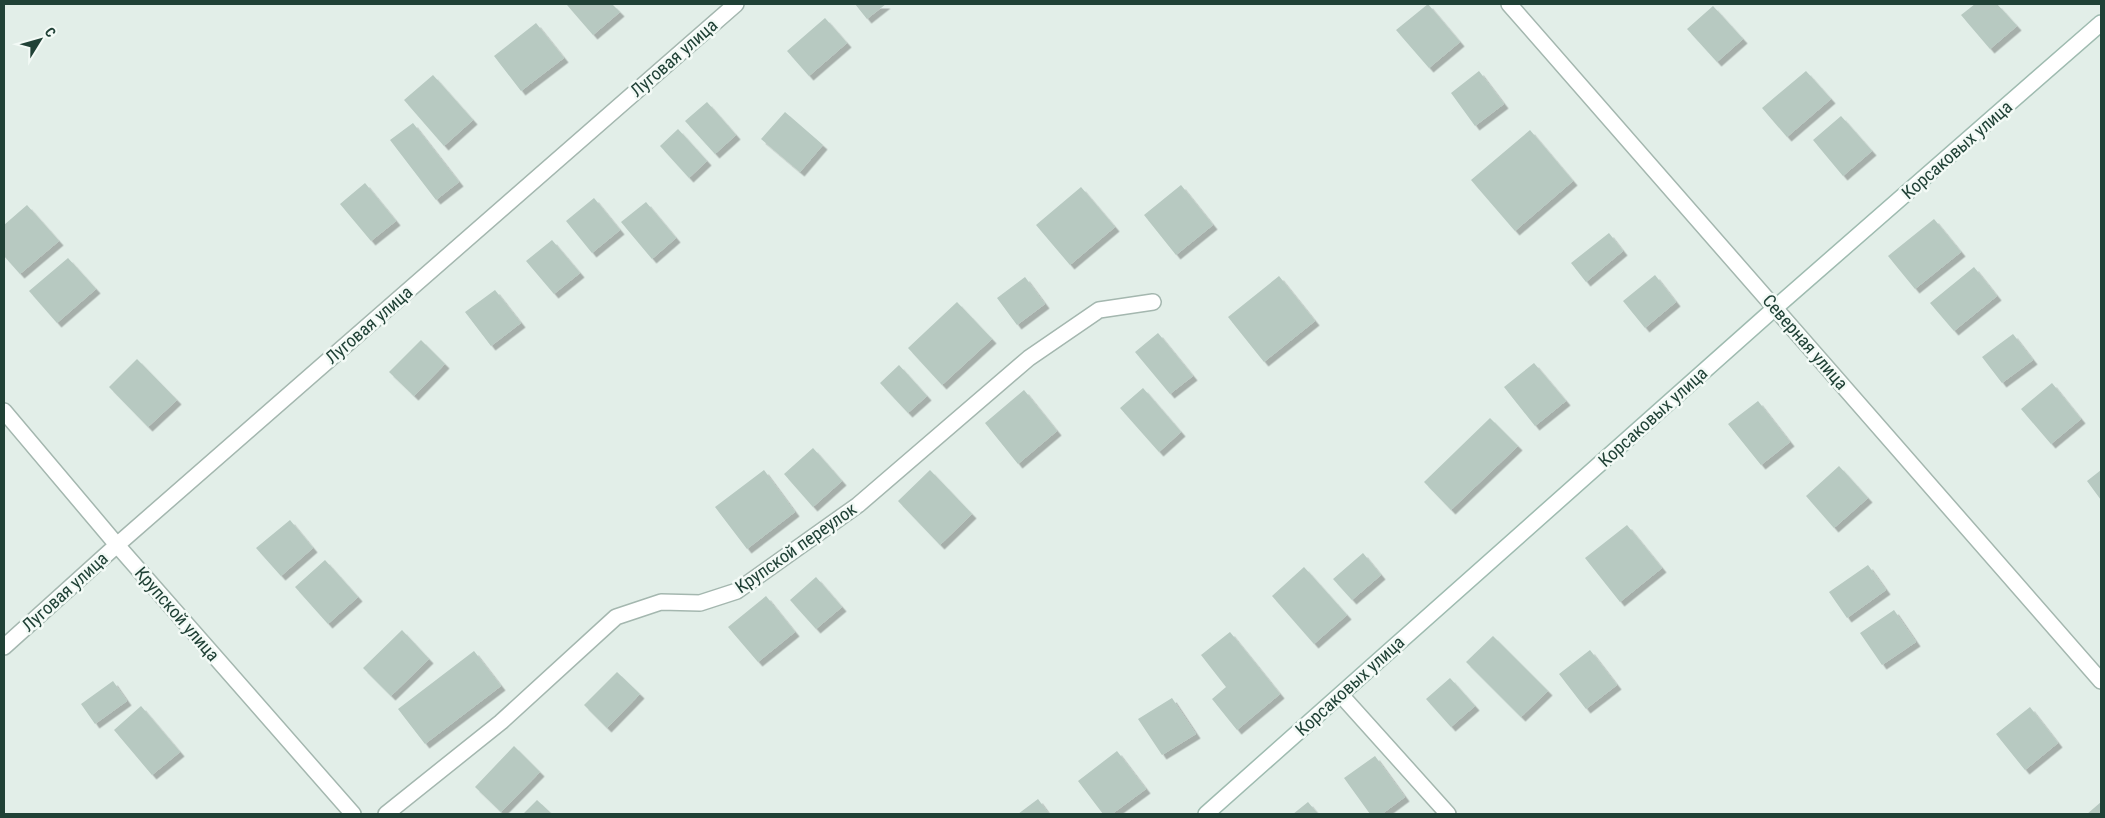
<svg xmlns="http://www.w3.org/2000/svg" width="2105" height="818" font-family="'Roboto Condensed',sans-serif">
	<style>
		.building { fill: #b7c9c1; filter: url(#shadow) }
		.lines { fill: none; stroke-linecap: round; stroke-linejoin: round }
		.street-casing { stroke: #a4b7af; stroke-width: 18 }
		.secondary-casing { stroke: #9fbbb0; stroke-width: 18 }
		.street { stroke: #fff; stroke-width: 15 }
		.secondary { stroke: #fff; stroke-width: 15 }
		.labels { text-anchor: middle; stroke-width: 5; stroke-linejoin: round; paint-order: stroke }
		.street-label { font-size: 18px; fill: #204136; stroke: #f3faf6 }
	</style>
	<defs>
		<filter id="shadow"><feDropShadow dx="4.5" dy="4.5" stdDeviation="0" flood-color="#0004"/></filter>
	</defs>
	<rect width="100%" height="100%" fill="#e2eee8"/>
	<path class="building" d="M569,4H612L620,12L593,35L567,5Z
		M855,4H886L867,19Z
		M1428,4L1460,42L1429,68L1396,30Z
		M1975,4H1997L2017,26L1990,49L1961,15Z
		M1713,6L1743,39L1717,62L1687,29Z
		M825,18L847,43L809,76L787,51Z
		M536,23L564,58L521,91L494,56Z
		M1479,71L1504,104L1475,126L1451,93Z
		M1806,71L1831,99L1787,137L1762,108Z
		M433,75L473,120L444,146L404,100Z
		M707,102L736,135L715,154L685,121Z
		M785,112L823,145L800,172L761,139Z
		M1841,116L1872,151L1843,176L1813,140Z
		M413,123L459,182L436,200L390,140Z
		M678,129L707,161L689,178L660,146Z
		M1530,130L1573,181L1515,231L1471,180Z
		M365,183L396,221L371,241L340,204Z
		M1181,185L1213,225L1176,255L1144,215Z
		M1081,187L1115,227L1070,265L1036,225Z
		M594,198L620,230L592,253L566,221Z
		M646,202L676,238L652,259L621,222Z
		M27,205L59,241L20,274L4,256V225Z
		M1934,219L1961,252L1915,289L1888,256Z
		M1609,233L1623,251L1586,282L1571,263Z
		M552,240L580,273L554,294L526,261Z
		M68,258L96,289L57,323L29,291Z
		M1974,267L1997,296L1954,331L1930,303Z
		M1655,275L1676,302L1645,328L1623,301Z
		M1279,276L1315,321L1264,362L1228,317Z
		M1025,277L1045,304L1017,325L997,298Z
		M495,290L521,323L491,346L465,312Z
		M957,302L992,339L942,385L908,348Z
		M1158,333L1193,376L1170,394L1135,352Z
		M2013,334L2033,360L2002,383L1982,357Z
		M421,340L445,364L414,396L389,372Z
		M137,359L177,400L148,427L109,387Z
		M1534,363L1566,401L1535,426L1504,387Z
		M899,365L927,396L908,413L880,383Z
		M2052,383L2081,419L2051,444L2021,409Z
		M1143,388L1181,432L1159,452L1120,408Z
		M1024,390L1057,431L1018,464L985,423Z
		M1758,401L1790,442L1761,465L1728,424Z
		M1490,418L1518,446L1451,510L1424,482Z
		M813,448L842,481L813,507L784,474Z
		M1839,466L1868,498L1834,528L1806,496Z
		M764,470L795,512L747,549L715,507Z
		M930,470L972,514L940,545L898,501Z
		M2101,470V500L2087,481Z
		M290,520L313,548L281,576L256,548Z
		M1627,525L1662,568L1620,602L1585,558Z
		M1363,553L1381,575L1352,600L1333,579Z
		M325,560L358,597L328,624L295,587Z
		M1868,565L1886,590L1847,618L1829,592Z
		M1304,567L1347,615L1314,644L1272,596Z
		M816,577L842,607L816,629L790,600Z
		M766,596L795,632L758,662L728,627Z
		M1894,610L1916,642L1882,665L1860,633Z
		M402,630L429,659L391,696L363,668Z
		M1230,632L1280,694L1237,730L1212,699L1226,687L1201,655Z
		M1493,636L1548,691L1521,717L1466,662Z
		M1590,650L1617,685L1586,709L1559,674Z
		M474,651L501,686L425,744L398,709Z
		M617,672L640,694L607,728L584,705Z
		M1450,678L1475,706L1451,727L1426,699Z
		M113,681L127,701L95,724L81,704Z
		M1172,698L1196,734L1162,755L1138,719Z
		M141,706L180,752L152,775L114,730Z
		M2030,707L2058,743L2025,770L1996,734Z
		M514,746L540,772L501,812L475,787Z
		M1117,751L1146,789L1112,814H1103L1078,781Z
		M1375,756L1405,797L1382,814H1370L1344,778Z
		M1038,799L1049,814H1018Z
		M537,800L552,814H523Z
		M1308,802L1318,814H1293Z
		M2101,802V814H2087Z"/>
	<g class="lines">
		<g class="street-casing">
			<path id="street" d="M1509,4L2101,681
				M4,411L117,545L353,814
				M4,647L117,545L736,4
				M1341,695L1448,814
				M386,814L501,722L616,617L661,602L700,603L737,591L858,505L1029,358L1099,310L1153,302"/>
		</g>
		<g class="secondary-casing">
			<path id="secondary" d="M1206,814L1775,308L2101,23"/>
		</g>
		<use href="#street" class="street"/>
		<use href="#secondary" class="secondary"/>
	</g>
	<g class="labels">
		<g class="street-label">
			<text transform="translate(674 58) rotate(-41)" y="6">Луговая улица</text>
			<text transform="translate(1957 150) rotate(-41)" y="6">Корсаковых улица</text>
			<text transform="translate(369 325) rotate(-41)" y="6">Луговая улица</text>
			<text transform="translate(1805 342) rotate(49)" y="6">Северная улица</text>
			<text transform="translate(1653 417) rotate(-42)" y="6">Корсаковых улица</text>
			<text transform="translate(796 548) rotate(-35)" y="6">Крупской переулок</text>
			<text transform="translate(65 592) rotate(-42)" y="6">Луговая улица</text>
			<text transform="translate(177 614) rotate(49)" y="6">Крупской улица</text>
			<text transform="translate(1350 686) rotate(-42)" y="6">Корсаковых улица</text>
		</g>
	</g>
	<rect width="2105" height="818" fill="none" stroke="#204136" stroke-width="10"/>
	<g transform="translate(40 40) rotate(53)" stroke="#f3faf6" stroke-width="4" paint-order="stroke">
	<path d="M0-4L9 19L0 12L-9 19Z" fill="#204136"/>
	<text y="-8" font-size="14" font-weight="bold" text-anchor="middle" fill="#204136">С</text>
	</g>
</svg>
